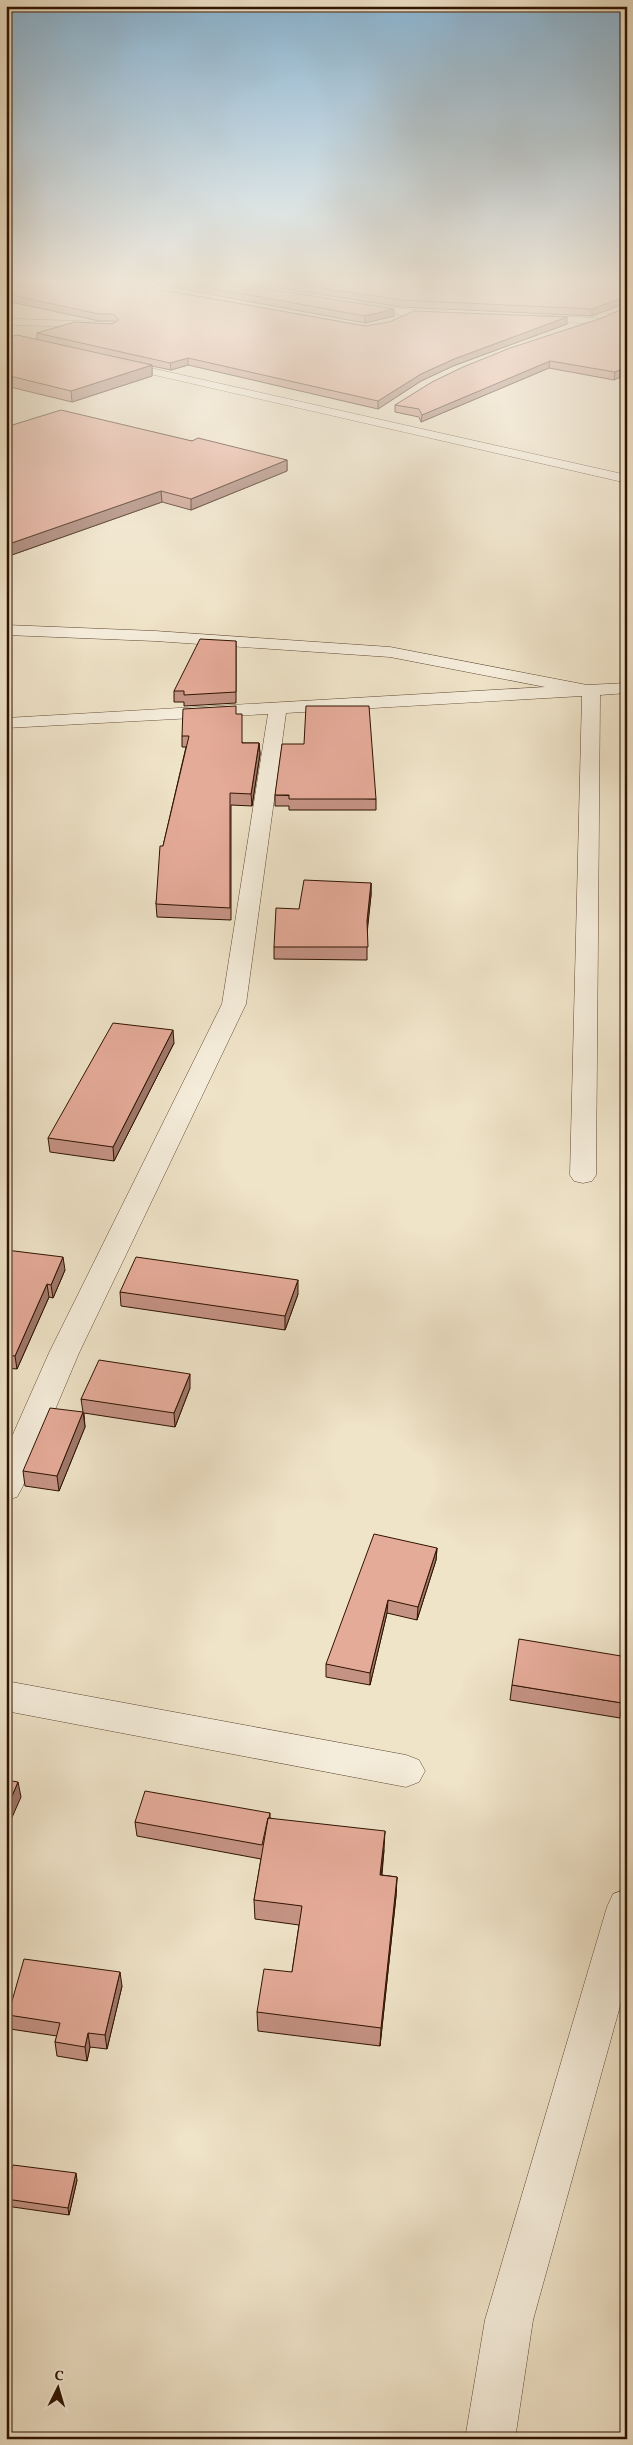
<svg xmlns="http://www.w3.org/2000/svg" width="633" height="2445" font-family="Vollkorn,serif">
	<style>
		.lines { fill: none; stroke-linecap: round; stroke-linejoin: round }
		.street-casing { stroke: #5f4733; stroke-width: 1 }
		.street { fill: #f5eddb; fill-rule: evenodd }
		.wall { fill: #c59384; stroke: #2f1301 }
		.shaded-wall { fill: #a0786b; stroke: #2f1301 }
		.building { fill: #e5ab99; stroke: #2f1301 }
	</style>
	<rect width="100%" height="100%" fill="#efe3c8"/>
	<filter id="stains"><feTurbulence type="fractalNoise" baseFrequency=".004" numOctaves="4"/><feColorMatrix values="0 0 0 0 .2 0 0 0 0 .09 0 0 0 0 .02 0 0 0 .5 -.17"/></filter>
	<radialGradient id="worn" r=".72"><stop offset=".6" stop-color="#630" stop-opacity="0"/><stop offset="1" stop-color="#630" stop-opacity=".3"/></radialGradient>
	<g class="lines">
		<g class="street-casing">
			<path id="street" d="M356,302L401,309L448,311L453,314L448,317L401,315L352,307V303Z
				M531,315L597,318L602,321L597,324L527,320V316Z
				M6,316L17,319L107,322L112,325L107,328L16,325L6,323Z
				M115,360L627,475V483L111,365V361Z
				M6,625L155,631L390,647L587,685L627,683V693L600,695L596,1175L592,1181L583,1183L574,1181L570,1175L582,696L286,713L246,1004L79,1353L22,1488L17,1497L6,1500V1450L49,1353L222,1004L268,714L6,728V718L545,687L390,657L155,641L6,635Z
				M6,1681L406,1755L419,1760L425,1771L419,1782L406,1787L6,1711Z
				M627,1889V1981L533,2320L515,2439H465L485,2320L607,1907L613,1894Z"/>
		</g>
		<use href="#street" class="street"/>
	</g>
	<path class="wall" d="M154,284H237L394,316L365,323Z
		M254,284H627L592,316L401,307Z
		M6,288L163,290L365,326L567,324L453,366L421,381L378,409L188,365L171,370L152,366V376L72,402L6,386V338L37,340V333L112,324L115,322L113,321H99L6,301Z
		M627,307V374L614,380L549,368L421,422L419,417L395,412V405L602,318Z
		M6,427L192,441L287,460V471L191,510L162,502L6,557Z
		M236,641V703L184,706V702H174V691Z
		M236,714L242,743H259L260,754L252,806L231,805V920L157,917L156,904L163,846L186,747H182V736Z
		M275,795L376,799V810H289V806H275Z
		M371,883V895L367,929V960L274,959V947L299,909Z
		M174,1043L114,1161L50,1152L48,1138Z
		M6,1250L65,1270L53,1298L49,1297L17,1369L6,1368Z
		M120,1292L298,1294L285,1330L121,1306Z
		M190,1388L175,1427L84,1413L85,1427L59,1491L25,1486L23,1471L83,1412L81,1399Z
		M437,1548L436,1560L417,1620L387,1613L370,1685L326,1677V1664Z
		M512,1685L622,1703L620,1718L510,1700Z
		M270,1813V1818L384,1850L382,1875L397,1877L396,1896L380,2046L258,2031L257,2012L292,1972L299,1925L255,1919L254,1900L261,1859L137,1836L135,1822Z
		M122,1986L107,2049L90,2047L87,2061L57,2056L55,2042L57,2036L10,2029L8,2015Z
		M77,2180L69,2215L6,2206V2190Z"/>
	<path class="shaded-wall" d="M627,296V303L592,316V309Z
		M394,309V316L365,323V316Z
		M567,317V324L453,366L421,381L378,409V401L421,374L454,359Z
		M188,358V365L171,370L170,363Z
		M550,361L549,368L421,422L422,415Z
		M152,365V376L72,402L71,391Z
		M627,367V374L614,380L615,372Z
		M287,460V471L191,510V499Z
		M161,491L162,502L6,557V545Z
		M259,743L260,754L252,806L251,794Z
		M371,883V895L367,934V921Z
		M173,1030L174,1043L114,1161L113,1147Z
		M63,1257L65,1270L53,1298L51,1285Z
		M298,1280V1294L285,1330V1316Z
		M47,1284L49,1297L17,1369L15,1356Z
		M190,1374V1388L175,1427L174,1413Z
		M83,1412L85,1427L59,1491L57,1476Z
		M437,1548L436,1560L417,1620L418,1607Z
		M388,1600L387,1613L370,1685V1673Z
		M18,1782L21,1797L6,1831V1810Z
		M385,1831L384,1850L379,1895L380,1875Z
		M397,1877L396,1896L380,2046L381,2028Z
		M120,1972L122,1986L107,2049L105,2035Z
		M88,2033L90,2047L87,2061L85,2047Z
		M76,2173L77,2180L69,2215L68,2208Z"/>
	<path class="building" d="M19,284H144L163,290L365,326L389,322L414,311L567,317L454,359L421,374L378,401L188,358L170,363L37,333L75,322L112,324L119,320L113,314H99L6,294V288Z
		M189,284H237L394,309L365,316Z
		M296,284H627V296L592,309L401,300Z
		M627,307V367L615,372L550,361L422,415L419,409L395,405L432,382L463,367L510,348L602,318Z
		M17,335L152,365L71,391L6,375V338Z
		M61,410L192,441L198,438L287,460L191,499L161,491L6,545V427Z
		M200,639L236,641V692L184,695V691H174Z
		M236,706V714H242V743H259L251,794L230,793V908L156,904L160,846H163L189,736H182L183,709Z
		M306,706H369L376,799H289V795H275L282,744H304Z
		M304,880L371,883L367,921L368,947H274L276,908L299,909Z
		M113,1023L173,1030L113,1147L48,1138Z
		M6,1250L63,1257L51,1285L47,1284L15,1356L6,1355V1284L8,1280L6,1279Z
		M136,1257L298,1280L285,1316L120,1292Z
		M99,1360L190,1374L174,1413L81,1399Z
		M50,1408L83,1412L57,1476L23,1471Z
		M374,1534L437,1548L418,1607L388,1600L370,1673L326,1664Z
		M519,1639L627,1657L622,1703L512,1685Z
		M6,1780L18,1782L6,1810Z
		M145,1791L270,1813L269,1818H268L262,1845L135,1822Z
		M268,1818L385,1831L380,1875L397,1877L381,2028L257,2012L264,1969L292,1972L302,1906L254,1900Z
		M24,1959L120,1972L105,2035L88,2033L85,2047L55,2042L60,2023L8,2015Z
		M13,2165L76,2173L68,2208L6,2199V2190Z"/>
	<linearGradient id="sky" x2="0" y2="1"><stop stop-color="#8ab7d7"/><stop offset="0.45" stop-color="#f8f2e6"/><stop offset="1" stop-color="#f8f2e6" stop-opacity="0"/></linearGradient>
	<rect width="633" height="626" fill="url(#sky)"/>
	<rect width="633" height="2445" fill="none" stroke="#efe3c8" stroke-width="25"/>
	<rect x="8" y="8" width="618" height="2430" fill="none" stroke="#2f1301" stroke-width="2.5"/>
	<rect x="12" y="12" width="608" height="2420" fill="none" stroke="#2f1301"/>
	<g transform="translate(58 2388) rotate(5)" stroke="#f5eddb" stroke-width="4" paint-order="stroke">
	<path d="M0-4L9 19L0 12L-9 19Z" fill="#2f1301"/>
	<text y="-8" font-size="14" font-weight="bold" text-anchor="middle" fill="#2f1301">С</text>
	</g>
	<rect width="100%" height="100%" filter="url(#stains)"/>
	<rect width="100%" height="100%" fill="url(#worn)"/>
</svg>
